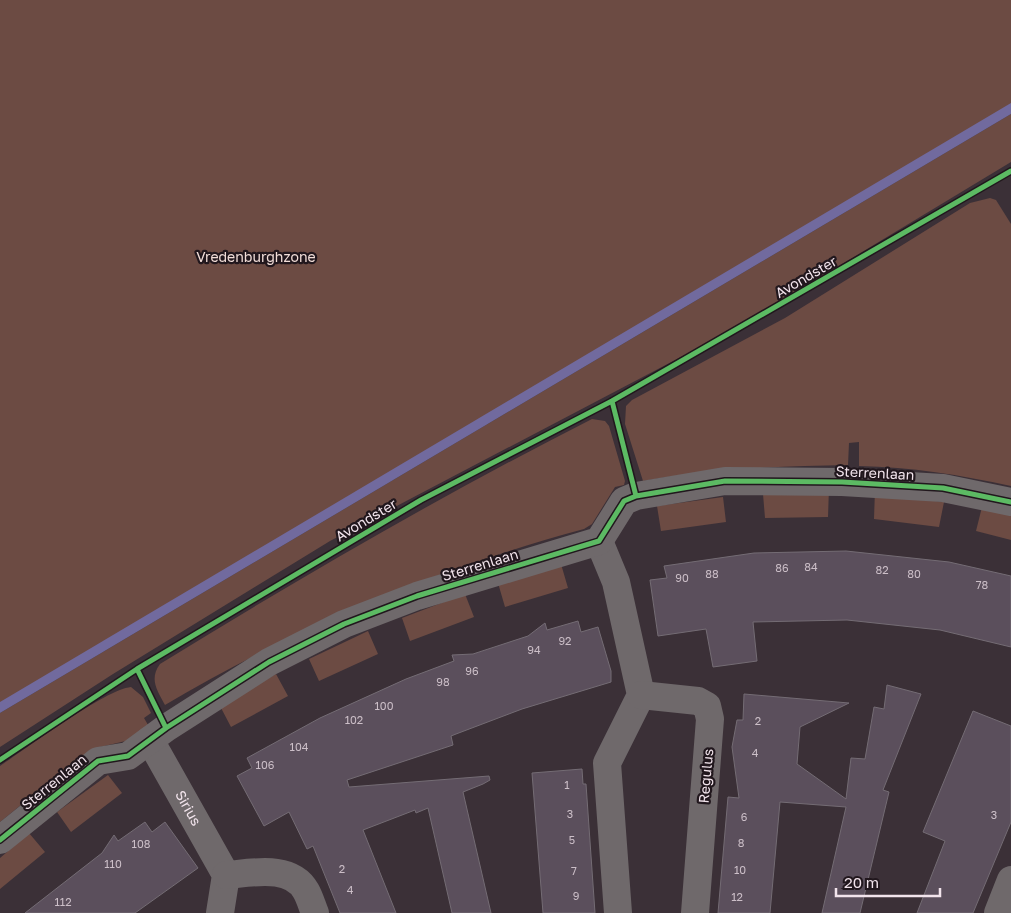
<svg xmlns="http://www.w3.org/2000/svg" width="1011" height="913" font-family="'Golos Text',sans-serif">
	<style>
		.green { fill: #6c4b43 }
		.water { fill: #716a9e }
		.building { fill: #5b4f5c; stroke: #746c74 }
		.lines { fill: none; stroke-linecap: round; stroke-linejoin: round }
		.minor { stroke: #6f696b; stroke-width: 28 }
		.cycleway-casing { stroke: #21171d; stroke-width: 8 }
		.cycleway { stroke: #5cba63; stroke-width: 5 }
		.labels { text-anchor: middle; stroke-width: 4.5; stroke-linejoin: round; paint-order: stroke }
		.number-label { font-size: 11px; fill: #ccbfc8 }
		.park-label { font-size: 14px; fill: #f2ded9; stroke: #21171d }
		.street-label { font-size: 14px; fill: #f2e4ec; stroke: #21171d }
	</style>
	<rect width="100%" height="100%" fill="#3b3037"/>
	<path class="green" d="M0,0H1011V107L0,706Z
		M1011,114V162L738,327L330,541L113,674L0,747V713Z
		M990,198L996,200L1011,224V486C961,475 910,467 859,466V442L849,443L848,465C779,466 711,469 643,481L625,424L626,406L632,400L785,318L970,203Z
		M592,419L605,421L609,426L625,481L624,485L615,487L592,524L584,529C433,570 300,626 165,705C157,690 149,679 160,664C301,577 444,494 592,419Z
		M829,488L828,517L765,518L763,494Z
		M875,489L891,496L944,502L939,527L874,519Z
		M723,497L726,522L661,531L657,506Z
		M982,507L1011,514V540L976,531Z
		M561,564L568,588L505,607L498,583Z
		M465,594L474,617L410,641L402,618Z
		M368,631L378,654L319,681L309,659Z
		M276,674L288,696L231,727L220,706Z
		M131,687L143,697L151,713L144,718L151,730L147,736L100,747L43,787L0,822V766C27,748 104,690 131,687Z
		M108,775L122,793L71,832L57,812Z
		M29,833L45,852L0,889V858Z"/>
	<path class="water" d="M1011,103V114L0,713V702Z"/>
	<path class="building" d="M846,551L949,562L1011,576V647L940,630L847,620L753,622L757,661L713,667L706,629L658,636L650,580L667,578L664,566L754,553Z
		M578,621L581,632L598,627L611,671V682L522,709L456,734L451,736L453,745L347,780L349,787L489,776L490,780L483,784L463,792L491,913H452L428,808L416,813L415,810L363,830L396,913H340L313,846L307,849L289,812L264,826L237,776L252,768L247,758L320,718L406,679L454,661L452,655L473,654L528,636L545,623L547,630Z
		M887,685L921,694L883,790L889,792L860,913H822L846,807L780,802L770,913H718L728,797L739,798L732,747L737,720H743L744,694L849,703L800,727L797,764L846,799L851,758L865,759L874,707L884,709Z
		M973,711L1011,726V822L973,913H917L945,841L923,832Z
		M582,769L583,784H586L595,913H543L532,773Z
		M145,822L152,832L165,822L198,868L135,913H25L102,853L114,835L118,841Z"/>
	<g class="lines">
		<g class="minor">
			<path d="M599,541L616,582L641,695L607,763L618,913"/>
			<path d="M641,695L698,701L707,706L710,719L695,913"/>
			<path id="s1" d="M150,740L226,875L220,913"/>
			<path d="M0,840L98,761L128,756L166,728L269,662L344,624L417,596L599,541L624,501L636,496L725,481L842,482L943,488L1011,502"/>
			<path d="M226,875C252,873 291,864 306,891C310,898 312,906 315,913"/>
			<path d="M998,913L1011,880"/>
		</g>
		<g class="cycleway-casing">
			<path id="cycleway" d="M612,401L636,496
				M137,669L166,728
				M0,760L137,669L421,500L612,401L1011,171
				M0,840L98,761L128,756L166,728L269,662L344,624L417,596L599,541L624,501L636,496L725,481L842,482L943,488L1011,502"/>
		</g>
		<use href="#cycleway" class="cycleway"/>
	</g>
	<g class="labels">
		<g class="number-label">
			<text x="811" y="571">84</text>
			<text x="782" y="572">86</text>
			<text x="882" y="574">82</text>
			<text x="712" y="578">88</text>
			<text x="914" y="578">80</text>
			<text x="682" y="582">90</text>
			<text x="982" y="589">78</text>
			<text x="565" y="645">92</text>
			<text x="534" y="654">94</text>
			<text x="472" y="675">96</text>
			<text x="443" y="686">98</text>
			<text x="384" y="710">100</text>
			<text x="354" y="724">102</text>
			<text x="758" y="725">2</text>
			<text x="299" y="751">104</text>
			<text x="755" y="757">4</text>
			<text x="265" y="769">106</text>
			<text x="567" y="789">1</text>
			<text x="570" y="818">3</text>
			<text x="994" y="819">3</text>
			<text x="744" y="821">6</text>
			<text x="572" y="844">5</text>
			<text x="741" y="847">8</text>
			<text x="141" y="848">108</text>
			<text x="113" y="868">110</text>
			<text x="342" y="873">2</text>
			<text x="740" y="874">10</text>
			<text x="574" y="875">7</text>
			<text x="350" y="894">4</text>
			<text x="576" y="900">9</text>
			<text x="737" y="901">12</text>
			<text x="63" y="906">112</text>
		</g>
		<g class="park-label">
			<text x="256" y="262">Vredenburghzone</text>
		</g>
		<g class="street-label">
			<text transform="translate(806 277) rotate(-30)" y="5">Avondster</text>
			<text transform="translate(875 473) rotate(3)" y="5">Sterrenlaan</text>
			<text transform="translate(366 520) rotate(-31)" y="5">Avondster</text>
			<text transform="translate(480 565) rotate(-17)" y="5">Sterrenlaan</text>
			<text transform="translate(706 776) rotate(-85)" y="5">Regulus</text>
			<text transform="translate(54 782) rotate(-39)" y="5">Sterrenlaan</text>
			<text dy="5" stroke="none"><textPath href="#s1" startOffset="78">Sirius</textPath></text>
		</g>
	</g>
	<path d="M836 888v8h104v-8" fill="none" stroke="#f2e4ec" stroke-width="2.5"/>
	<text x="844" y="888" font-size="15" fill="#f2e4ec" stroke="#21171d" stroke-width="4" paint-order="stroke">20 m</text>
</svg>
